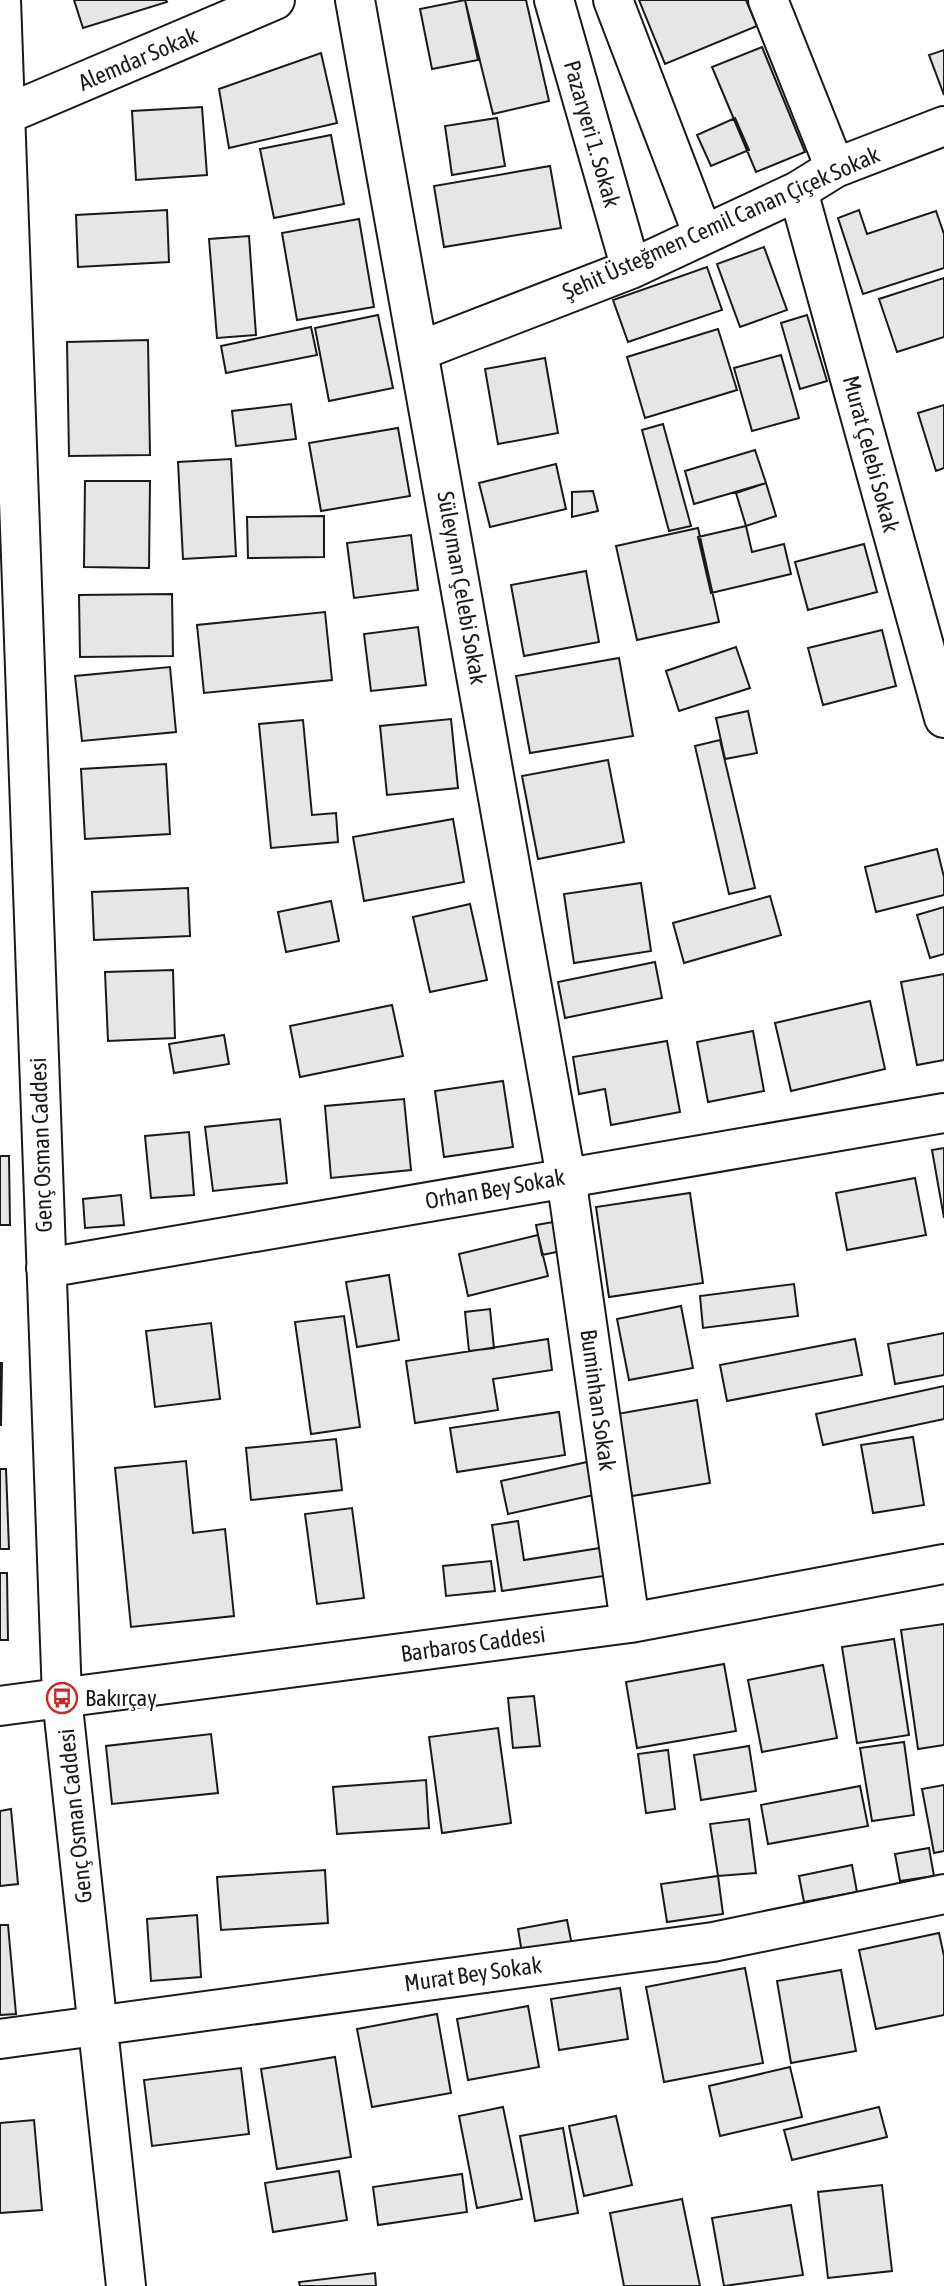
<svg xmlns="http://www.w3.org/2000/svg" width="944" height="2286" font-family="'Asap Condensed',sans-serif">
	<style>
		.building { fill: #e6e6e6; stroke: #1a1a1a; stroke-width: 2 }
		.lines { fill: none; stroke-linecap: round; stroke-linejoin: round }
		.minor-casing { stroke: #1a1a1a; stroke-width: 42 }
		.minor { stroke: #fff; stroke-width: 38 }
		.labels { text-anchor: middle; stroke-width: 5; stroke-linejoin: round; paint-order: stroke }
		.street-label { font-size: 23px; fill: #1a1a1a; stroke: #fff }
		.poi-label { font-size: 23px; fill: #1a1a1a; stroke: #fff; text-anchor: start }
	</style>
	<rect width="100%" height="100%" fill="#fff"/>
	<path class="building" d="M74,0H166L167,2L83,28Z
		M465,0H526L549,101L493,114Z
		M465,0L478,60L432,69L420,9Z
		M639,0H746L757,26L665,64Z
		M762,47L805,152L756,172L712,67Z
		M944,50V95L929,55Z
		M321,53L337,123L229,148L219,89Z
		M202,107L207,175L136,180L132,111Z
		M497,118L505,166L452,175L445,126Z
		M735,118L749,150L711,166L697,135Z
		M331,135L344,204L274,218L260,149Z
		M550,166L561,228L444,247L434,186Z
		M167,210L169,262L78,267L76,215Z
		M859,210L867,234L936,211L944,234V268L863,294L838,218Z
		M359,219L374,307L297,320L282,233Z
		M249,236L256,335L217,338L209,239Z
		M764,247L787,310L740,327L717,264Z
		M707,267L722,310L628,342L613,300Z
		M944,278V337L897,352L879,299Z
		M378,315L393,388L329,401L315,328Z
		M807,315L827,381L800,389L781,323Z
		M311,327L317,355L226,373L221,346Z
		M718,329L737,390L645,418L627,357Z
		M148,340L150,455L69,456L67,342Z
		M781,355L799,418L752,431L734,368Z
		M545,358L558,433L498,444L485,369Z
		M291,404L296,439L236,446L232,411Z
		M944,405V468L936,471L918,413Z
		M663,424L691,526L669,531L642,430Z
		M398,428L410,496L321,511L309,443Z
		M755,450L766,483L694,504L685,471Z
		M231,459L236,556L183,559L178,462Z
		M556,464L566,509L490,527L479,483Z
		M85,481H150L149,568L84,567Z
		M766,483L776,516L746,526L736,493Z
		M593,491L598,511L572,517V492Z
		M324,516V557L248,558L247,517Z
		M746,526L752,552L784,544L791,574L711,593L698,537Z
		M698,528L719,622L637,640L616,546Z
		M411,535L418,590L354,598L347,543Z
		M864,544L877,592L808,610L795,562Z
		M586,571L599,642L524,656L511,585Z
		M172,594L173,656L80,657L79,595Z
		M325,612L332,680L204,693L197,625Z
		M418,627L426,685L371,691L364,634Z
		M882,630L896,686L823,705L808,648Z
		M736,647L750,688L679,711L666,671Z
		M619,658L633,736L530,753L516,676Z
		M170,667L176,732L82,741L75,676Z
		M748,711L757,753L725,759L716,718Z
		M451,719L458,788L387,795L380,726Z
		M303,720L312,815L336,813L338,842L271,848L259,724Z
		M720,740L755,888L729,894L695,746Z
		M608,760L624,842L538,859L522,776Z
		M166,764L170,834L85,839L81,769Z
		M453,819L464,882L364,901L353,837Z
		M937,849L944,877V895L876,912L865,867Z
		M641,883L651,951L574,963L564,894Z
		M188,888L190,936L94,940L92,892Z
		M770,896L781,935L684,963L673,923Z
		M331,901L339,941L286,952L278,912Z
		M470,904L487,980L430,992L413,917Z
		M944,907V954L930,958L917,915Z
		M655,962L662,998L565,1018L558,982Z
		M173,970L175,1038L108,1041L105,972Z
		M944,974V1060L917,1065L901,982Z
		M870,1001L885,1069L791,1091L775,1023Z
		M392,1005L403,1056L300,1077L290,1026Z
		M753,1031L764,1091L708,1102L697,1042Z
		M224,1035L229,1064L174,1073L169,1044Z
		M667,1041L680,1112L611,1125L605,1089L579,1094L573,1057Z
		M503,1081L513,1147L444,1157L435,1091Z
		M404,1099L411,1170L331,1178L325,1106Z
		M280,1119L287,1183L213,1191L205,1127Z
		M189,1132L194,1195L151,1198L145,1136Z
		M944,1148V1218L932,1150Z
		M0,1156H9L10,1225H0Z
		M915,1178L926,1235L847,1250L836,1193Z
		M690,1193L703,1283L609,1297L596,1207Z
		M121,1195L124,1225L85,1228L83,1199Z
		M565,1220L571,1249L542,1255L536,1225Z
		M538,1235L548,1276L468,1296L459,1254Z
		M389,1275L399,1340L357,1347L346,1282Z
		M794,1284L798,1316L703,1328L700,1296Z
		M681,1306L693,1368L629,1380L617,1319Z
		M490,1309L494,1348L469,1351L465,1312Z
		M344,1316L360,1427L311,1434L295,1322Z
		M211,1323L220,1399L155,1407L146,1331Z
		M944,1333V1375L895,1384L888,1344Z
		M548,1339L552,1370L493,1379L498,1410L415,1423L406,1361Z
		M855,1339L862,1375L727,1401L720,1365Z
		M0,1363H2L1,1425H0Z
		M944,1386V1419L823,1445L816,1414Z
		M697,1400L710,1483L632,1496L617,1414Z
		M559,1412L565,1455L457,1472L450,1428Z
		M913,1437L924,1505L873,1513L861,1445Z
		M336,1439L342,1490L251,1500L246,1448Z
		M186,1461L193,1533L225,1529L234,1616L131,1627L115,1468Z
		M587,1462L594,1495L508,1514L501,1481Z
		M0,1469H6L9,1549H0Z
		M352,1508L364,1598L317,1604L305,1514Z
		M518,1521L524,1560L600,1548L604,1576L502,1591L492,1525Z
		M491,1561L495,1591L446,1596L443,1566Z
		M0,1573H7L8,1640H0Z
		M944,1624V1745L918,1749L901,1630Z
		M894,1639L909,1735L857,1743L842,1647Z
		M724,1664L736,1731L637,1748L626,1682Z
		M823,1665L837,1738L762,1752L748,1680Z
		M534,1696L540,1746L513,1748L508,1698Z
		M498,1728L511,1823L442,1833L429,1737Z
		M211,1734L218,1793L112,1804L106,1746Z
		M904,1742L914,1815L872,1821L860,1748Z
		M749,1746L756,1791L701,1800L694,1755Z
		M668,1750L675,1809L646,1813L638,1754Z
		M426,1780L429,1828L337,1834L333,1787Z
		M944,1785V1851L934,1853L922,1789Z
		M860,1786L868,1826L768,1844L761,1805Z
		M11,1809L18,1884L0,1886V1811Z
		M749,1819L756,1873L718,1876L710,1824Z
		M929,1848L934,1876L900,1881L895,1854Z
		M852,1865L857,1892L804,1902L799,1876Z
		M325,1870L328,1923L221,1930L217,1877Z
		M718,1876L723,1914L667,1922L661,1884Z
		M197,1915L201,1977L151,1981L147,1919Z
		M567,1920L572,1945L522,1953L518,1929Z
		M0,1925H8L16,2014L0,2015Z
		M939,1933L944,1956V2015L876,2029L859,1950Z
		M745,1968L763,2063L664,2082L646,1987Z
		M841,1970L856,2051L791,2063L777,1981Z
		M620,1988L628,2039L559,2050L551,1999Z
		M528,2006L539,2067L468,2080L457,2019Z
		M437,2014L451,2093L372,2107L357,2029Z
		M335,2057L351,2157L277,2169L261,2069Z
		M790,2067L802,2117L720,2136L709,2086Z
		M241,2068L249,2134L152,2146L144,2080Z
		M503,2107L522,2199L477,2208L459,2116Z
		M879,2107L887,2137L792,2160L784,2130Z
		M616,2116L632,2185L584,2196L569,2126Z
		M34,2120L42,2210L0,2213V2123Z
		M563,2128L578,2213L535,2221L520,2136Z
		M339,2171L347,2220L273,2232L265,2183Z
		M462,2174L467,2212L378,2225L373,2187Z
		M882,2185L892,2271L828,2278L818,2192Z
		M682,2199L700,2286H624L610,2213Z
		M791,2205L803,2275L724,2286L712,2218Z
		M375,2273L376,2286H300L299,2282Z"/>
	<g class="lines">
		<g class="minor-casing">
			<path id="minor" d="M1,0L62,1698L126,2286
				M355,0L566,1177L630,1623
				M554,0L631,269
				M613,0L703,235
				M768,0L835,168
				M0,117L275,0
				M798,191L944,718
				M419,351L631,269L798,191L835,168L944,126
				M46,1268L944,1113
				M0,1706L630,1623L944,1564
				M0,2039L713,1942L944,1894"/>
		</g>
		<use href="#minor" class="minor"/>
	</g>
	<defs>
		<g id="bus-ring" transform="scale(1.575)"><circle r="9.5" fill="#fff" stroke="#c62828" stroke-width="1.5"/><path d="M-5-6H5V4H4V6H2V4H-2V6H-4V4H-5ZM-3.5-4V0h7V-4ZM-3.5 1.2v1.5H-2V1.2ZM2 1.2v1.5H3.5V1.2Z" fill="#c62828"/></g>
	</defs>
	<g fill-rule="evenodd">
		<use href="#bus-ring" x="62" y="1698"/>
	</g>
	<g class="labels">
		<g class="street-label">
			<text transform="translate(138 59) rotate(-23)" y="8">Alemdar Sokak</text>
			<text transform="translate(592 134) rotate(74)" y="8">Pazaryeri 1. Sokak</text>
			<text transform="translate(721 223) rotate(-24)" y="8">Şehit Üsteğmen Cemil Canan Çiçek Sokak</text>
			<text transform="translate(871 454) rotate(75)" y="8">Murat Çelebi Sokak</text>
			<text transform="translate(462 588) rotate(80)" y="8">Süleyman Çelebi Sokak</text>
			<text transform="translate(41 1145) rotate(-92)" y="8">Genç Osman Caddesi</text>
			<text transform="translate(495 1189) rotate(-10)" y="8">Orhan Bey Sokak</text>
			<text transform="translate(598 1400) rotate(82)" y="8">Buminhan Sokak</text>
			<text transform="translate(473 1644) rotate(-8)" y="8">Barbaros Caddesi</text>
			<text transform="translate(75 1816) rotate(-96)" y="8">Genç Osman Caddesi</text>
			<text transform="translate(473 1974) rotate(-8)" y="8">Murat Bey Sokak</text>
		</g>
		<g class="poi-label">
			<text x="85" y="1706">Bakırçay</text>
		</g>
	</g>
</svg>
